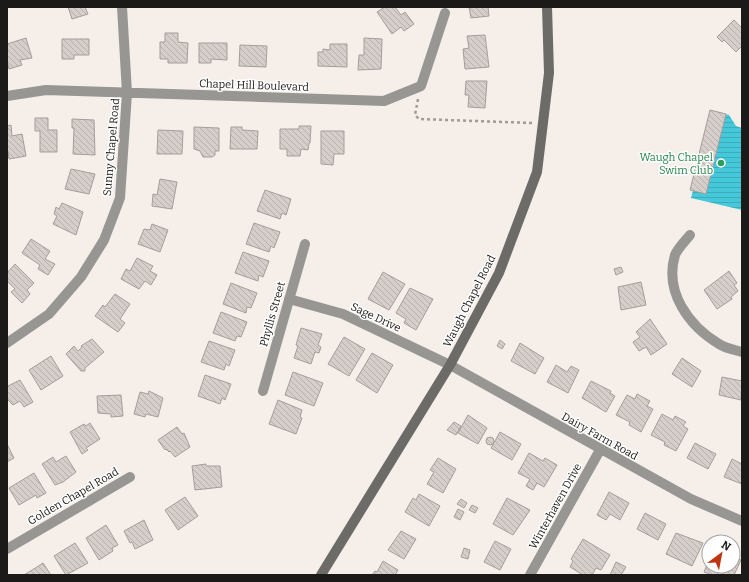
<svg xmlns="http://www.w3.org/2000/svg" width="749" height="582" font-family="Bitter,serif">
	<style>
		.water { fill: url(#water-rules) }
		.building { fill: url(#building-back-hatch); stroke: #a59d9a }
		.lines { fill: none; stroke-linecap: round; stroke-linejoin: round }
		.path { stroke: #a09b97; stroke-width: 2.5; stroke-dasharray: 3 3; stroke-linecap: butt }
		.minor { stroke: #979693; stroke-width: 10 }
		.secondary { stroke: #6d6b67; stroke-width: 10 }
		.leisure-dot { fill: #2e9e5b; stroke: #fff; stroke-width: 1.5 }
		.labels { text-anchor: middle; stroke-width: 3; stroke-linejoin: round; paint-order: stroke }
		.street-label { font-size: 11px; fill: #1c1a18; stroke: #fff }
		.leisure-label { font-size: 11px; fill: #27864d; stroke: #fff; text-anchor: end }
	</style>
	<defs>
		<pattern id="water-rules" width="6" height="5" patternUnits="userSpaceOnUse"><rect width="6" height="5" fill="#45c8da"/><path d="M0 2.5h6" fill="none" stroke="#3cabba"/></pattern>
		<pattern id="building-back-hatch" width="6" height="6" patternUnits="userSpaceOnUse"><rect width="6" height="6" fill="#d6ceca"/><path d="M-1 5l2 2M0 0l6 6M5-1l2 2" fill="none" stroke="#b7b0ad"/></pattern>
	</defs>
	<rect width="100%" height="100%" fill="#f5eee9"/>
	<path class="water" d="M713,111L729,115L736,126L742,128V210L691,198Z"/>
	<path class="building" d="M68,7H85L88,14L72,19Z
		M385,7H395L401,15L405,12L414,24L404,31L401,27L392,34L377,12Z
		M469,7H488L489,16L471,18Z
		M734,20L742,28V46L736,52L724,40L722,42L717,37Z
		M165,33H178V42L188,43L187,63H168V59H160V42H165Z
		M485,35L489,67L465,69L463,49L469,48L467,36Z
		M26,38L32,58L20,60L22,65L9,69L7,61V44Z
		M364,38L382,39L381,69L358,70L359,55H364Z
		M62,39H89V55H74V59H62Z
		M199,43H227V60L211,59V63H199Z
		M330,44H347V67L318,66V52H323V49L330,50Z
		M240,45L267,46L266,67L239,66Z
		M466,81H487L485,108L468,107L469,95H465Z
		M710,110L726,114L706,194L690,190Z
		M35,118H48V130H57V152H40V131H35Z
		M72,119L94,120L95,155L73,154L74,128H72Z
		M11,125L12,136L22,134L26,156L9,159L7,146V126Z
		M299,126H311L310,143H309L308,150L301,149L300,156H287V149H280V129H299Z
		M194,127L219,128V151H215V155L212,157H203L200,151L194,149Z
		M231,127H242V130L258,131L257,149H230Z
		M158,130L183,131L182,154H157Z
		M321,131H344V154H334L333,165L321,164Z
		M71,169L95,174L89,194L65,189Z
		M160,179L177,182L172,209L152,206L153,194L157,195Z
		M265,190L291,199L286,215L282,213L280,219L257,211Z
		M62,203L83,212L76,235L53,224L57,216L54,214L56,207L59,209Z
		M254,223L280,232L274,248L271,246L269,252L246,244Z
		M152,224L168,230L160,252L138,244L144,229L150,230Z
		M31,239L50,251L45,259L55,264L48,275L38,269L40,265L22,253Z
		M243,252L269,261L263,277L259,275L258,281L235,273Z
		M137,258L153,266L150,271L157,275L151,285L145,281L139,289L121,279L126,269L130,271Z
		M15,264L34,283L27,290L30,294L22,303L11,292L15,289L7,281V273Z
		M621,267L623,272L616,275L614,269Z
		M729,271L737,283L734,285L738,291L731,297L732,299L717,309L704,290Z
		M383,272L405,284L389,310L368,299Z
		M641,282L646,305L621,310L618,287Z
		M231,283L257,293L251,308L247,307L246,313L223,304Z
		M410,288L433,299L416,330L404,323L406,319L396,313Z
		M115,294L130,304L120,319L125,323L118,332L95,316L103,305L105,307Z
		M221,312L247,322L241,337L237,336L235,341L213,333Z
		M650,319L667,344L651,355L646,347L639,351L633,342L640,337L636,332Z
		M301,328L322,334L318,345L321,347L319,353L315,352L311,364L294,358L298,346L296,345Z
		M344,337L365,349L349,376L328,364Z
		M92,339L104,352L85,368V371H81L66,354L74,346L78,351L82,347L81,346Z
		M500,340L505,344L502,349L497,346Z
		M209,341L235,350L229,366L226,364L224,370L201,362Z
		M520,343L544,358L535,374L511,361Z
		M372,353L393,365L377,393L356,380Z
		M51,356L63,376L41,390L29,370Z
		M682,358L701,371L692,387L672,374Z
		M556,365L567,372L571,366L579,370L568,393L547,382Z
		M293,372L323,383L314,406L285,395Z
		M205,375L231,384L225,400L222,398L220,404L198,396Z
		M722,377L742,381L741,400L719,395Z
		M20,380L33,402L24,407L20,401L13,405L7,399V384L8,386Z
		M591,381L611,391L610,393L615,396L606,412L582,398Z
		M149,391L163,398L158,417L146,414L145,417L134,414L140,392L148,394Z
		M637,394L650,401L647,406L653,409L641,432L629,425L630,422L616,415L627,395L635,399Z
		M121,395L123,416L111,417V414L98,413L97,396Z
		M278,400L302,410L300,417L302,418L296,434L269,424Z
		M662,414L673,420L675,416L686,422L683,426L688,429L676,451L664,445L665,442L651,435Z
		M468,415L487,428L478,444L458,433Z
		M454,422L461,426L456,435L447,430Z
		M90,423L100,439L86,448L88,450L82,454L70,432L84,424L86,426Z
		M177,427L182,434L184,433L190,447L175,457L170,451L169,452L166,449L165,450L158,440Z
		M500,432L521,444L512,460L491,448Z
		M486 441a4 4 0 1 1 8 0a4 4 0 1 1-8 0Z
		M695,443L716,454L708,469L687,458Z
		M7,444L14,458L7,462Z
		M529,453L543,461L545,458L557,465L544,487L537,483L533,490L526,486L530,479L518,473Z
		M66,456L76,472L63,482L55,485L42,464L53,457L56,462Z
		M438,458L456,469L443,493L427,484L434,472L430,470Z
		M732,459L742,464V484L724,477Z
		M206,464V466H220L222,487L195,490L192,466Z
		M34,473L46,493L37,498L36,495L19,505L9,488Z
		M609,492L629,503L620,520L610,514L606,520L597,515Z
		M419,494L440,506L429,526L405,512L413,498L416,500Z
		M185,497L198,516L178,530L165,510Z
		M507,498L530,510L513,535L493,524Z
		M461,499L467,503L464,508L457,504Z
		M472,505L478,508L475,513L469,510Z
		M458,509L464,512L460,520L454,517Z
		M645,513L666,524L658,540L637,529Z
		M144,520L153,540L135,549L132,542L130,543L124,531Z
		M106,525L118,545L112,548L113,551L99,560L86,538Z
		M401,531L416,539L404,559L388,550Z
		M676,533L703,543L692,566L666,554Z
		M583,539L610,555L601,570L596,568L592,575H583L570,567L573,561L571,559Z
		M495,541L511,549L500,570L484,562Z
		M75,543L88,563L66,575L54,556Z
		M464,548L470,550L468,559L461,557Z
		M733,557L741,560L734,575H712L704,572L709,560V566H733Z
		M383,561L398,570L395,575H372L375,571L377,572Z
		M616,562L626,567L621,575H610Z
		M43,563L51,575H24L37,567Z"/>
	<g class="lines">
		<path class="path" d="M418,99L415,115L419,119L532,123"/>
		<path class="minor" d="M7,96L46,90L384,101L421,86L445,13
			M690,235C685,241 678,248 675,255C664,292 689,326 719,344C725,348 735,350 742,352
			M289,299L343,314L450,365L691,499L742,521
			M7,343L49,314L81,277L104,240L120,198L127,93L122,7
			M263,391L305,244
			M7,549L130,477
			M530,575L600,450"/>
		<path class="secondary" d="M321,575L450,365L499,273L537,172L549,73L547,7"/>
	</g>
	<circle class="leisure-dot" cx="721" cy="163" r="4"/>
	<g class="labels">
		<g class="street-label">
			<text transform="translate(254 85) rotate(2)" y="4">Chapel Hill Boulevard</text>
			<text transform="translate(111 147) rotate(-85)" y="4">Sunny Chapel Road</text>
			<text transform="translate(469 301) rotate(-63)" y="4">Waugh Chapel Road</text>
			<text transform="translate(272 314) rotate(-74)" y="4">Phyllis Street</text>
			<text transform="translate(376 317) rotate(25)" y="4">Sage Drive</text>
			<text transform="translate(600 436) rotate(29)" y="4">Dairy Farm Road</text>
			<text transform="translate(73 496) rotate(-30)" y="4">Golden Chapel Road</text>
			<text transform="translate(555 506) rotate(-61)" y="4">Winterhaven Drive</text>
		</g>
		<g class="leisure-label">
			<text x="713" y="161">Waugh Chapel<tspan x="713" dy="13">Swim Club</tspan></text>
		</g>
	</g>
	<rect width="749" height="582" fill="none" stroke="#1c1a18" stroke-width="16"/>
	<g transform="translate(721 554) rotate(32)"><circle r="19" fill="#ffffff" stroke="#a4a3a3"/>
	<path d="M0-3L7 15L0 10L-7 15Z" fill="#bf3511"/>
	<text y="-6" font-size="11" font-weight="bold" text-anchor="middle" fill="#1c1a18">N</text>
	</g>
</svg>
